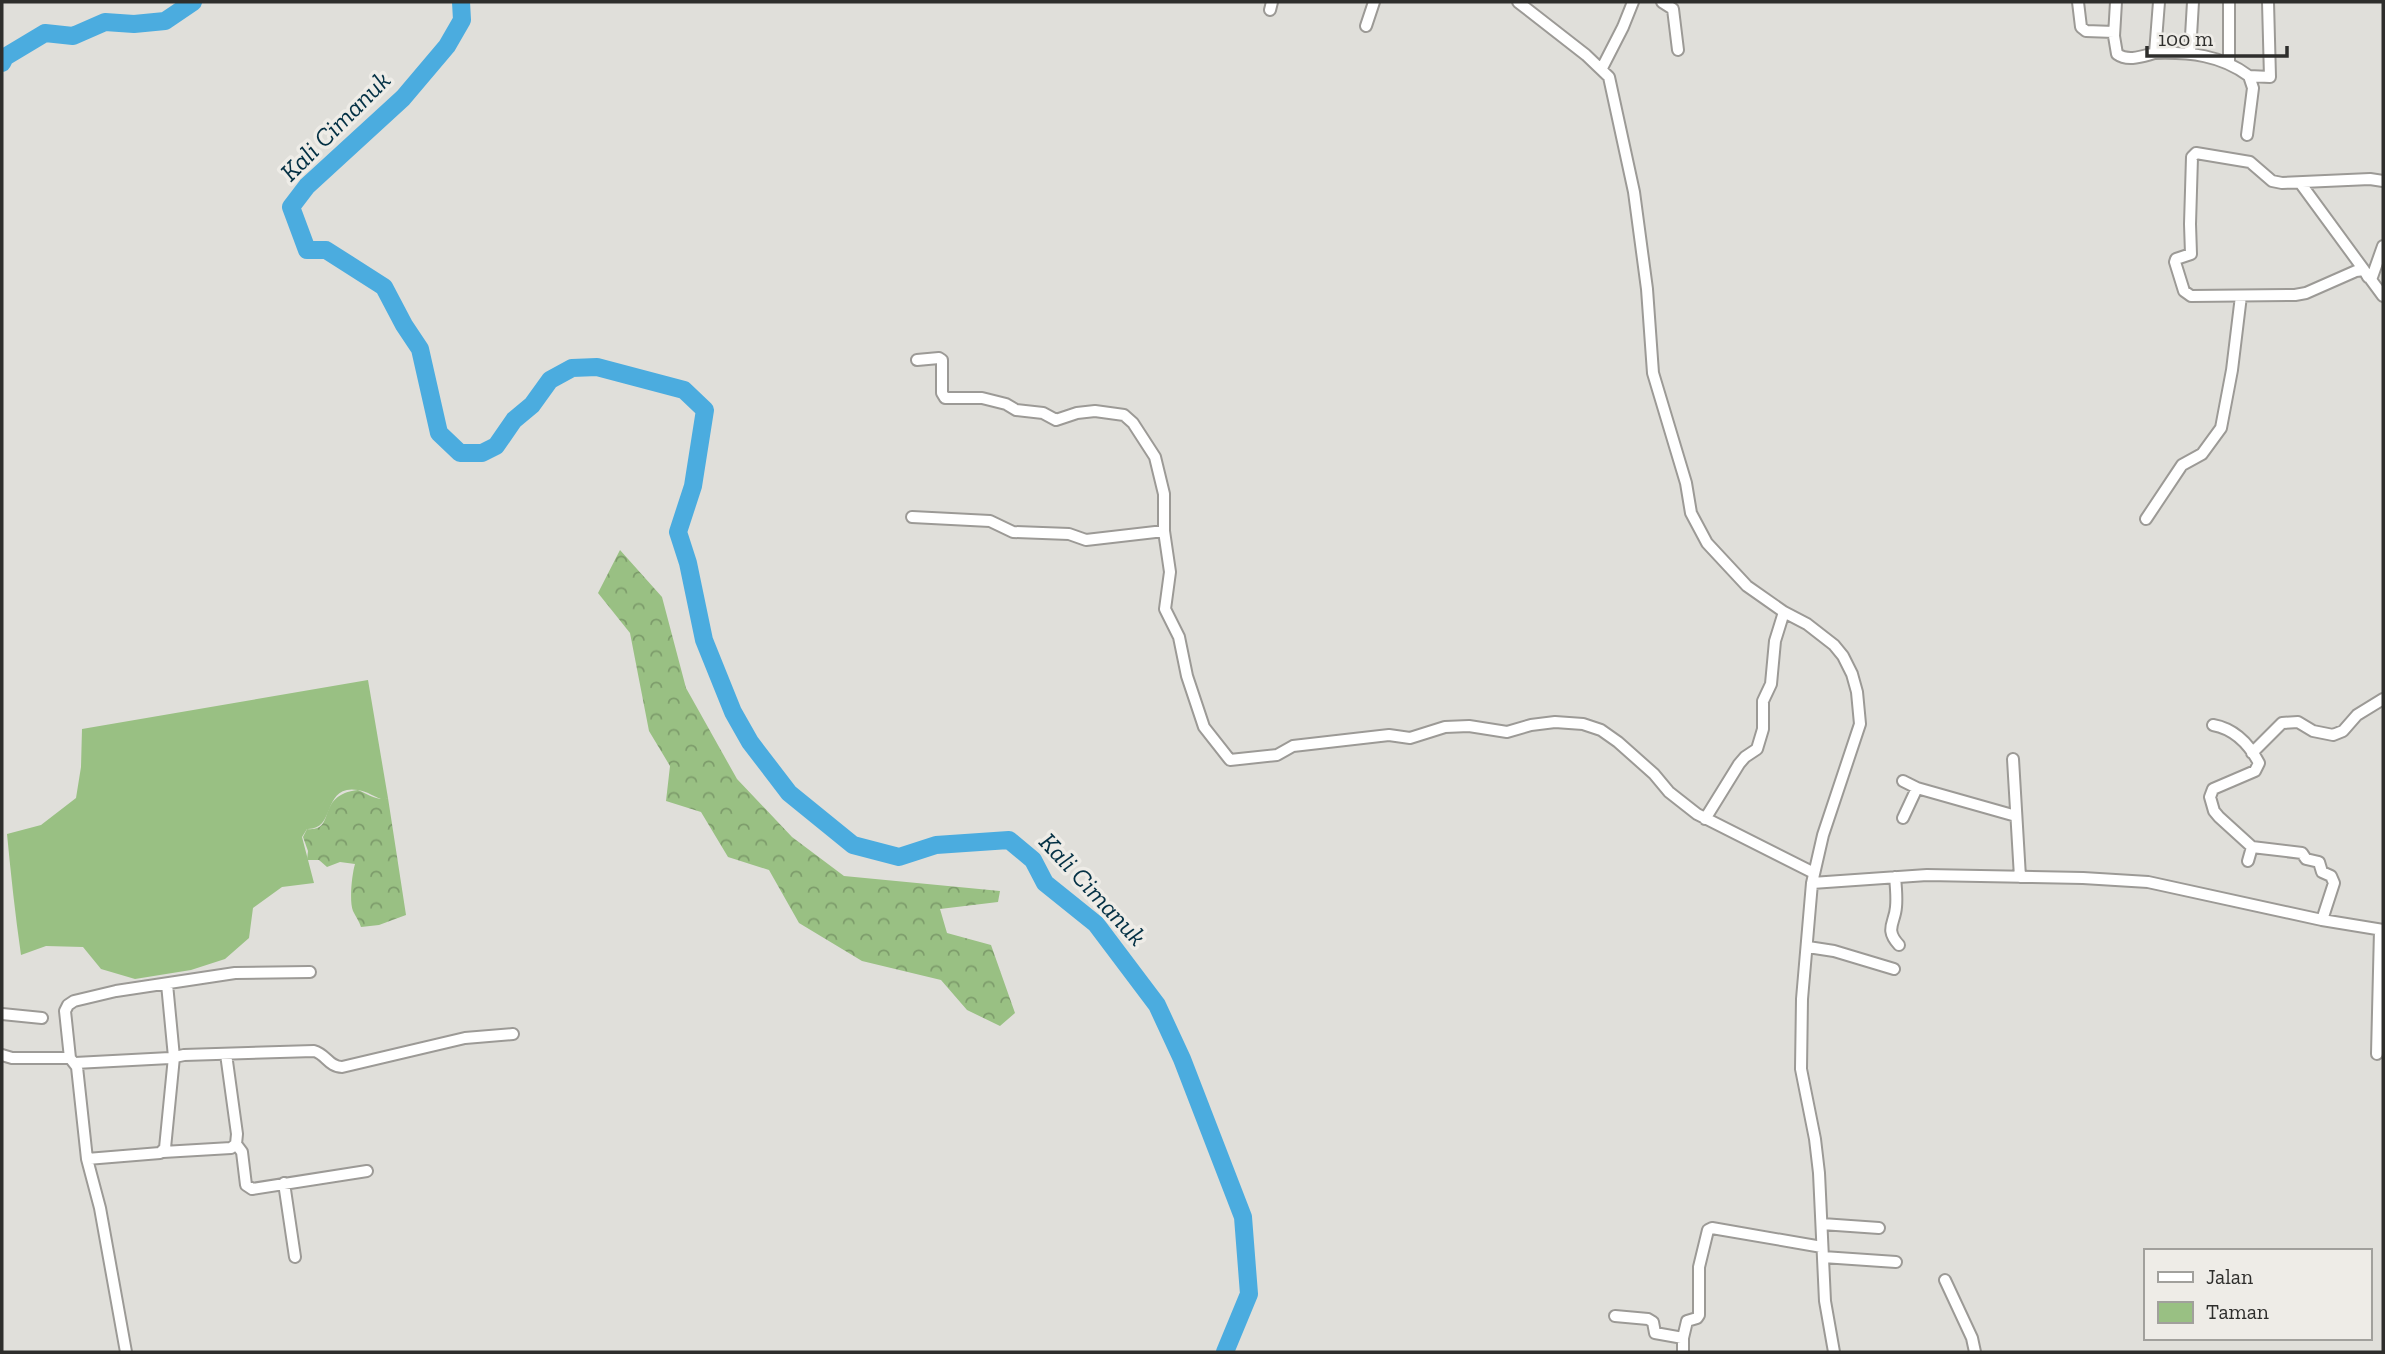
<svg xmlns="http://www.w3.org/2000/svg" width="2385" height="1354" font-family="'Zilla Slab',serif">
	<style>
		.green { fill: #99c083 }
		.forest { fill: url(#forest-crowns) }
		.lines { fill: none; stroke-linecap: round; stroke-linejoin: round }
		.river { stroke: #4bacdf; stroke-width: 18 }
		.minor-casing { stroke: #9c9a96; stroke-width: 14 }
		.minor { stroke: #fff; stroke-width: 10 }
		.labels { text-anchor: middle; stroke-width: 7; stroke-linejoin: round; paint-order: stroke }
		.water-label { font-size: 26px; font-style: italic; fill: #033044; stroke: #eeece7 }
	</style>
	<defs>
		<pattern id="forest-crowns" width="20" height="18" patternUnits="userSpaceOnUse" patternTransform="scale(1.75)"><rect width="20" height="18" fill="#99c083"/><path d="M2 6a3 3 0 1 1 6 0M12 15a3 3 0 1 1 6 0" fill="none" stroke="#7d9c6b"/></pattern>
	</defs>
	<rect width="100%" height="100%" fill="#e0dfda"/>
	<path class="green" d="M368,680L388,798L384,800C376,798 367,791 358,790C321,784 337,830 307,829L302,837L314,883L282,887L253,908L249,938L225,959L191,970L135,979L101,969L83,947L46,946L21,955C15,914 11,875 7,834L41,825L76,798L81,767L82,729Z"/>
	<path class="forest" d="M620,550L662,597L686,688L737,779L792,837L844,876L1000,891L998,902L940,909L947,933L991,945L1015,1013L1000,1026L967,1010L941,980L862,961L799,923L769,870L728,857L701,812L666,801L670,766L649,731L630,633L598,593Z
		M358,790C367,794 379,802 388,798L406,915L379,925L361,927C359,921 356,917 353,911C349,901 352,874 355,864L340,862L327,867L319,860H307L308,851L303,837L307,829C338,832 314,795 358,790Z"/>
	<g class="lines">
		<path class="river" d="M461,2L462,20L447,46L403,98L307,186L291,207L307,250H326L384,287L404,325L420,349L439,433L460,453H482L496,446L514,420L532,405L550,380L572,368L597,367L684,390L705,410L693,486L678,532L688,563L704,640L733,712L750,742L789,793L853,845L899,857L936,845L1009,840L1033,860L1045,883L1096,924L1157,1005L1182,1059L1243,1217L1249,1294L1225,1352
			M2,63L5,57L45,33L73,36L105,22L134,24L165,21L193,2"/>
		<g class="minor-casing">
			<path id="minor" d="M1518,2L1586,55L1609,77L1634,192L1647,289L1653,373L1686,483L1691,513L1707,543L1747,586L1784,612L1807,624L1834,645L1843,656L1852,674L1857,692L1860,724L1823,835L1812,883L1802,999L1801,1069L1815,1139L1819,1173L1825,1301L1834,1352
				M1662,2L1673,9L1678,50
				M2078,2L2081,27L2086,31L2114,32
				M2116,2L2114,36L2117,54C2128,62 2143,56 2155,53
				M2159,2L2155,53C2190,52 2221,55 2249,76L2253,88L2247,135
				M1270,10L1272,2
				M1366,26L1374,2
				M2190,53L2193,2
				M2229,64V2
				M1602,68L1623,27L1633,2
				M2249,76L2270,77L2268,2
				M2383,181L2370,179L2282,183L2272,181L2250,162L2196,153L2192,157L2190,224L2191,254L2176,259L2175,262L2184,291L2191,296L2295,295L2306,293L2356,271L2364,270L2368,277H2372L2383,246
				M2301,184L2364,270
				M2369,277L2383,296
				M917,360L939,358L942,360V393L945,398H982L1006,404L1016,410L1043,413L1056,420L1077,413L1095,411L1124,415L1133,423L1155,457L1164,494V531L1170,572L1165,609L1179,637L1187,676L1204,727L1230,760L1277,755L1293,746L1389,735L1410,738L1445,727L1469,726L1507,732L1531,725L1555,722L1583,724L1601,730L1618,742L1654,774L1669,792L1697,814L1814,873
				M912,517L990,521L1013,532L1069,534L1086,540L1164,531
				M2146,519L2182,465L2202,454L2221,428L2232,370L2241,296
				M2213,725C2235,729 2249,744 2259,763L2255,771L2213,789L2210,797L2214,811L2219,817L2252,847L2302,853L2306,859L2319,862L2322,872L2331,876L2334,883L2322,920
				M2252,753L2282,723L2298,722L2313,731L2333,735L2343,731L2357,715L2383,699
				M2013,759L2020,877
				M1903,781L1917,788L2016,816
				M1903,818L1917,788
				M1705,819L1739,764L1745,757L1757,749L1763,729V701L1771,684L1775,641L1784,612
				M2248,861L2252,847
				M1895,877C1896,887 1897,897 1896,907C1895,923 1884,929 1899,945
				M1812,883L1927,875L2083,878L2148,882L2322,920L2383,930
				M1808,947L1834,951L1894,969
				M2,1014L42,1018
				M2377,1054L2380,930
				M2,1055L12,1058H70L77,1067L87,1159L100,1208L126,1352
				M70,1058L65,1011L68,1005L74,1001L116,991L235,973L310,972
				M75,1063L170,1058L184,1055L314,1051C326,1054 329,1067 342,1067L465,1038L513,1034
				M236,1144L242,1152L246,1185L252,1189L367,1171
				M163,1152L231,1148L236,1144L237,1134L226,1054
				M87,1159L160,1153L165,1148L174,1057L167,984
				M284,1183L295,1257
				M1822,1224L1879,1228
				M1823,1257L1896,1262
				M1945,1280L1972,1338L1975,1352
				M1615,1316L1648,1319L1653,1322L1655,1333L1683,1338
				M1683,1352V1338L1687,1321L1697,1318L1699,1315V1267L1708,1230L1712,1228L1822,1247"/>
		</g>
		<use href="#minor" class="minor"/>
	</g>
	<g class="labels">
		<g class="water-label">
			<text transform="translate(335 126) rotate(-45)" y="9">Kali Cimanuk</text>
			<text transform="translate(1093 889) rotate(47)" y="9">Kali Cimanuk</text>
		</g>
	</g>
	<rect width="2385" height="1354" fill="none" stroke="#2e2e2c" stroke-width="7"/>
	<rect x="2144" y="1249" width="228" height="91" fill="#eeece7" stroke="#a1a09c" stroke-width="2"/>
	<rect x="2158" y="1272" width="35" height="10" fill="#ffffff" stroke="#a1a09c" stroke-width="2"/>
	<text x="2206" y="1284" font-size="21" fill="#2e2e2c">Jalan</text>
	<rect x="2158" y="1302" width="35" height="21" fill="#99c083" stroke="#a1a09c" stroke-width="2"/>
	<text x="2206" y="1319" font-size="21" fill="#2e2e2c">Taman</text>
	<path d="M2147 46v10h140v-10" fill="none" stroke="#2e2e2c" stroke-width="3.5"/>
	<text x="2158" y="46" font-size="21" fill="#2e2e2c" stroke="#eeece7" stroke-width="5" paint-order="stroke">100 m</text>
</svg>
